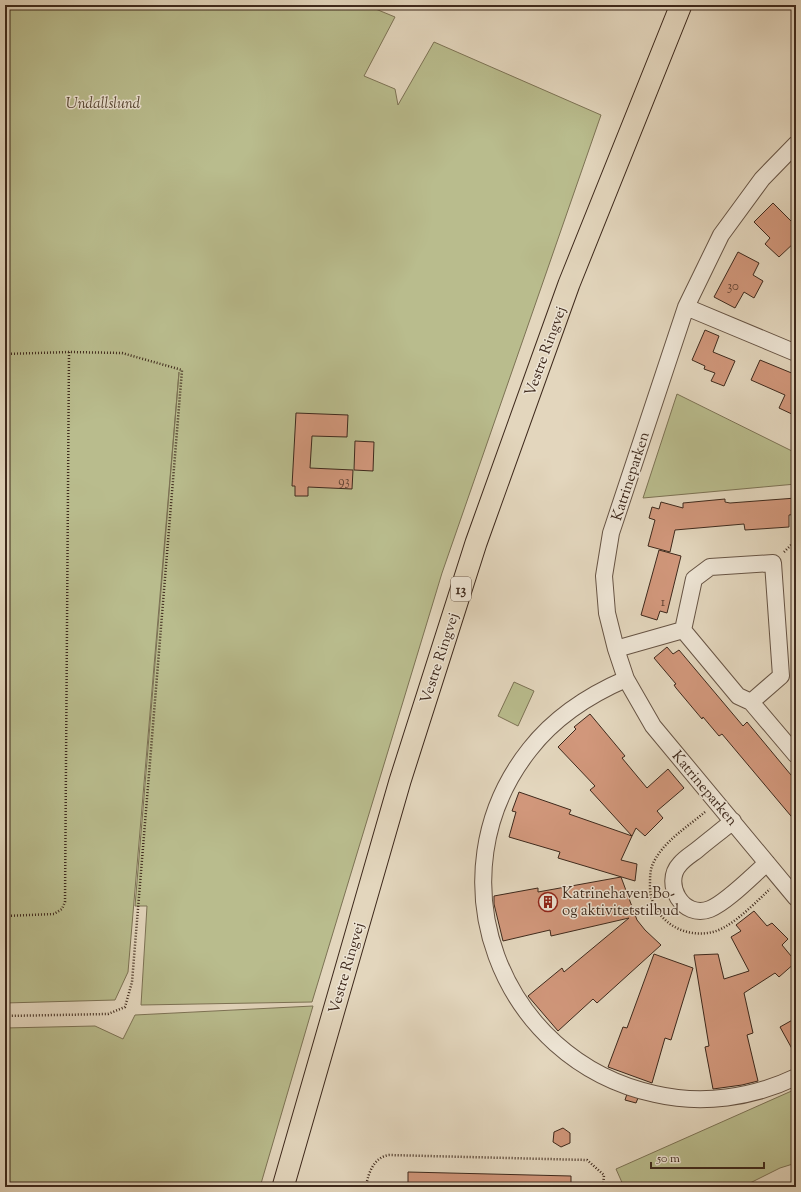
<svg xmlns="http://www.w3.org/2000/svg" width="801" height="1192" font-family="'Sorts Mill Goudy',serif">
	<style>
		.green { fill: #b9bc8d; stroke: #7c7254 }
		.building { fill: #d1977b; stroke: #3e291c }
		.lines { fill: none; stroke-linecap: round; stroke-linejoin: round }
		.minor-casing { stroke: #675444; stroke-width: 18 }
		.major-casing { stroke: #3e291c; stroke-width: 23 }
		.path { stroke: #3e291c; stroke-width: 2.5; stroke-dasharray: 1 2; stroke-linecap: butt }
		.minor { stroke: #ede4d4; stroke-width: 16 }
		.major { stroke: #e3d6bd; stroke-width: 21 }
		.labels { text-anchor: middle; stroke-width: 3; stroke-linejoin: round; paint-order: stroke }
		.number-label { font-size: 13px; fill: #634434 }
		.shield { fill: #ede4d4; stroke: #726153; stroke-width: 1 }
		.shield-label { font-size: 14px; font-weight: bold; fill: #3e291c }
		.park-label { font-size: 15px; font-style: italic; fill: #574633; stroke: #ede4d4 }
		.street-label { font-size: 15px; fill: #3e291c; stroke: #ede4d4 }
		.poi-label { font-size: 15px; fill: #3e291c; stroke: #ede4d4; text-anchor: start }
	</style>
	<rect width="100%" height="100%" fill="#e3d6bd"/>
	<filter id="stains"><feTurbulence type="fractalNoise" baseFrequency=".005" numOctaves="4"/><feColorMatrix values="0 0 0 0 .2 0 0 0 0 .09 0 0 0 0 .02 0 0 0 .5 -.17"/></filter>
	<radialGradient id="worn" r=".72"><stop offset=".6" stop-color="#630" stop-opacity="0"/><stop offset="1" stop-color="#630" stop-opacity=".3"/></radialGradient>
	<path class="green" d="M5,5H366L395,17L364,76L395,89L398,105L434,42L601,115L442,573L312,1002L141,1005L147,906H135L179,372L128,972L115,1000L5,1003Z
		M677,394L796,453V484L643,498Z
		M514,682L534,691L518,726L498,716Z
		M313,1006L260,1187H5V1028L95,1026L123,1039L135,1015Z
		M796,1089V1163L780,1168L742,1187H624L616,1169Z"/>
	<path class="building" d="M773,203L796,226V241L779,257L765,244L770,238L754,222Z
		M738,252L759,263L753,275L763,281L754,298L744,292L735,308L714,297Z
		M705,330L719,336L713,352L735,361L724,386L711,381L715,373L704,369L705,366L692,360Z
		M760,360L794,374L796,369V416L779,408L785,395L751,380Z
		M296,413L348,415L347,437L312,436L310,468L353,470L352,489L308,487V496H295V486H292Z
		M355,441L374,442L373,471L354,470Z
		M796,498V514L789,515V527L745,530L744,524L675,530L670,552L648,546L655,520L649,518L652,507L659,509L661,502L683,508V503L725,499V502L730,503Z
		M659,550L681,556L667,613L660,611L657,620L641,615Z
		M667,647L673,654L679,650L743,726L747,722L796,781V822L722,734L719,736L703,717L702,719L676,688L674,685L676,684L654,658Z
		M590,714L625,756L622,758L647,788L668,769L684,788L657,811L663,818L645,836L636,828L632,836L590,790L595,786L558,747L576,729L574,727Z
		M519,792L571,810L569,814L632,836L621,860L637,864L635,881L558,858L560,852L509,837L516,812L512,811Z
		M621,877L637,920L645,930L661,945L597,1003L593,999L558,1031L528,996L562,968L564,972L629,918L551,936L550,930L503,941L494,904V896L538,888V892Z
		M754,911L767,926L772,923L788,939L782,945L796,962L779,977L775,973L744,993L753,1033L747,1035L758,1081L742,1085L713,1089L705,1047L709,1046L694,955L718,954L724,979L749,971L731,937L741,931L736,925Z
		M654,954L693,968L671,1040L665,1038L652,1083L608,1067L623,1027L627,1028Z
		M796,1018V1056L780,1027Z
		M627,1094L638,1098L636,1103L625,1100Z
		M563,1128L570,1133V1143L561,1147L553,1142L554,1132Z
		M408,1172L571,1176V1187H408Z"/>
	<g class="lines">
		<g class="minor-casing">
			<path id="minor" d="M796,144L762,179L721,235L686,307L611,533L604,576L607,613L616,649L626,679L653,726L796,898
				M686,307L796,353
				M683,630L738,696L751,702L796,755
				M616,649L683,630L694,579L710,567L773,563L781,676L751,702
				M626,679C589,695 555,717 530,749C430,875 499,1060 655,1094C702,1105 752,1098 796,1077
				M733,821C721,831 709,840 697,850C692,854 685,858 680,864C662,883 683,920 710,909C727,902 752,876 767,863"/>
		</g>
		<g class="major-casing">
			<path id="major" d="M283,1187L400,781L476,543L569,284L681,5"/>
		</g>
		<path class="path" d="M5,354L69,352L122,353L182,370L132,982L125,1007L108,1014L5,1016
			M784,552L796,540
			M705,812C686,828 661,843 652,866C650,872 650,878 650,884C650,888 650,892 651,896C658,926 693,942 721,929C739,920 755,903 770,889
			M5,916L54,914L62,909L65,902L69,352
			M366,1187C368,1173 374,1157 389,1155L587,1160L604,1175L603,1187"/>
		<use href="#minor" class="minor"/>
		<use href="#major" class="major"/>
	</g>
	<defs>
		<g id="building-ring" transform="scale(1)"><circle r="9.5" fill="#ede4d4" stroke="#8f2418" stroke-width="1.5"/><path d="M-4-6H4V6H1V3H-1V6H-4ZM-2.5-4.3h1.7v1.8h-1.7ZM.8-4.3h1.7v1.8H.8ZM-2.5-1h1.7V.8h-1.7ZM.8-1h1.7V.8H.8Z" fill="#8f2418"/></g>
	</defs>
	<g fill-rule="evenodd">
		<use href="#building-ring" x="548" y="902"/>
	</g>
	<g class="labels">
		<g class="number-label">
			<text x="733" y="290">30</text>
			<text x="344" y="485">93</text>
			<text x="663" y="606">1</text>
		</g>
		<rect class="shield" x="451" y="577" width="20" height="24" rx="3"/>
		<g class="shield-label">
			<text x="461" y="594">13</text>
		</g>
		<g class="park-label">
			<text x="103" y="108">Undallslund</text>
		</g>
		<g class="street-label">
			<text transform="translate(545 351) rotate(-70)" y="5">Vestre Ringvej</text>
			<text transform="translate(630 476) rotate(-72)" y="5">Katrineparken</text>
			<text transform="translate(439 658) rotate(-72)" y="5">Vestre Ringvej</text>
			<text transform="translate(705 788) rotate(50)" y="5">Katrineparken</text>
			<text transform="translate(346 968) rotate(-74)" y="5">Vestre Ringvej</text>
		</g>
		<g class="poi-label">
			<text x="562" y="898">Katrinehaven Bo-<tspan x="562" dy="17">og aktivitetstilbud</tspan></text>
		</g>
	</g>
	<rect width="801" height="1192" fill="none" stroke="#e3d6bd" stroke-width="20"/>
	<rect x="6" y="6" width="789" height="1180" fill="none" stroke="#3e291c" stroke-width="2"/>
	<rect x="10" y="10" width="781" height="1172" fill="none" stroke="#3e291c"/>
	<path d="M651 1162v6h113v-6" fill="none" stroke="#3e291c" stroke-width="2"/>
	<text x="657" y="1162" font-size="12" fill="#3e291c" stroke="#ede4d4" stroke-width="3" paint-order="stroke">50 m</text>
	<rect width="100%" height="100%" filter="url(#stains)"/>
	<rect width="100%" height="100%" fill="url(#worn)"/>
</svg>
